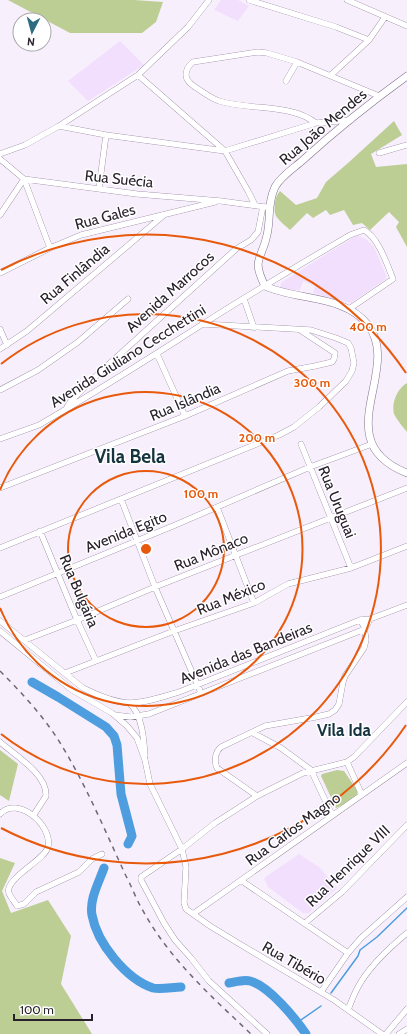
<svg xmlns="http://www.w3.org/2000/svg" width="407" height="1034" font-family="Cabin,sans-serif">
	<style>
		.built { fill: #f2dffe }
		.green { fill: #bcce94 }
		.lines { fill: none; stroke-linecap: round; stroke-linejoin: round }
		.stream { stroke: #4d9ddf; stroke-width: 1.5 }
		.river { stroke: #4d9ddf; stroke-width: 9 }
		.minor-casing { stroke: #83718e; stroke-width: 6 }
		.major-casing { stroke: #83718e; stroke-width: 8 }
		.minor { stroke: #fff; stroke-width: 5.5 }
		.major { stroke: #fff; stroke-width: 7 }
		.rail { stroke: #706874; stroke-width: 1.5; stroke-dasharray: 5 5; stroke-linecap: butt }
		.ring { fill: none; stroke: #e8590c; stroke-width: 2 }
		.labels { text-anchor: middle; stroke-width: 3; stroke-linejoin: round; paint-order: stroke }
		.street-label { font-size: 15px; fill: #29222d; stroke: #fff }
		.quarter-label { font-size: 17px; font-weight: bold; fill: #16343f; stroke: #fff }
		.district-label { font-size: 19px; font-weight: bold; fill: #16343f; stroke: #fff }
		.centre { fill: #e8590c; stroke: #fff; stroke-width: 2 }
		.ring-label { font-size: 12px; text-anchor: middle; font-weight: bold; fill: #e8590c; stroke: #fff; stroke-width: 3; stroke-linejoin: round; paint-order: stroke }
	</style>
	<rect width="100%" height="100%" fill="#f7effc"/>
	<path class="built" d="M221,0H238L249,6L238,21L214,10Z
		M120,41L144,65L88,101L68,81Z
		M357,235L367,240L374,247L386,275V279L351,303L313,293L315,286L303,281L300,290L282,289L280,286L282,282Z
		M299,854L319,867L337,888L309,913H303L268,887L264,878Z"/>
	<path class="green" d="M8,0H134L163,2L156,22L142,33H70Z
		M394,121L402,135L371,154L376,167L407,164V247L396,227L399,222L389,212L370,230L362,223L353,225L344,210L330,215L326,210L313,218L307,213L290,230C286,226 279,221 276,216C273,209 275,196 280,191L296,205L317,198L326,182L348,163Z
		M407,383V432C403,427 397,420 394,414C391,402 398,388 407,383Z
		M0,750L18,764L9,801L0,795Z
		M337,770L344,771L357,790V796L347,803L336,808L321,776L322,774Z
		M0,858L15,863L2,891L11,913L48,900L71,936L61,984L92,1034H0Z"/>
	<g class="lines">
		<path class="stream" d="M331,993L358,956L360,950L377,937L407,908
			M298,1022L321,1006"/>
		<path class="river" d="M32,682L58,697L106,727L114,736L117,745L121,794L132,836L128,844
			M104,868C99,882 89,900 92,915C97,943 126,979 153,988C161,990 173,987 181,987
			M229,983C235,982 244,979 250,981C269,986 295,1018 306,1034"/>
		<g class="minor-casing">
			<path id="minor" d="M249,0L336,27L369,40
				M347,0L407,26
				M138,75L225,151L248,191L255,205
				M331,75L369,40L385,17
				M286,81L297,62
				M316,123C309,118 301,114 292,112C268,106 242,108 219,101C210,98 203,92 195,87C191,84 186,81 186,75C186,70 188,66 193,62L258,52L267,53L297,62L379,96
				M59,126L106,135L225,151L316,123L351,120
				M379,153L407,145
				M0,154L25,145L59,126L138,75L188,27L209,0
				M0,159L24,179L50,248
				M24,179L137,194L221,201L266,207
				M99,188L106,135
				M0,215L24,179
				M0,273L50,248L81,235L215,202
				M244,299L254,328
				M0,329L7,345
				M0,349L27,331L164,215
				M157,354L185,416
				M0,390L38,370L78,342L128,299
				M67,407L71,401L97,375L236,249L251,240L258,232L263,206
				M0,439L39,425L56,415C106,386 154,355 203,324C251,293 301,264 350,235L364,230C378,237 387,264 393,279L349,309
				M301,444L351,568
				M0,488L185,416L288,371L315,366L332,362L334,359L335,353L300,330
				M121,499L155,587L201,693
				M217,507L254,603
				M40,531L77,620L96,661
				M0,548L279,435L294,427L319,407L346,381L352,371L354,363L351,348L348,343L336,338L311,330L202,324
				M0,597L173,526L310,467L372,444
				M0,621L83,688C97,695 113,702 129,703C145,703 163,697 179,692L360,620L370,619L407,605
				M0,631L72,690L112,713L127,726L137,738L145,760L150,784L182,849L186,867L184,903L186,909L210,926L238,943L334,1000L382,1034
				M25,640L77,620L155,587L407,488
				M65,673L174,631L254,603L288,584L351,568L407,546
				M129,703C142,713 144,740 145,756
				M115,715L130,717L149,714L365,629L370,619
				M253,733L281,748L311,770L332,815
				M0,742C16,756 47,774 46,796L33,816
				M347,762L362,795
				M257,796L217,768C214,761 215,752 221,747L265,726L316,717L329,714L335,710L339,704L343,682L345,676L364,648L366,640L364,626L360,620
				M0,814C17,795 53,825 48,847C45,860 4,879 9,893C10,897 15,902 17,906L24,904L36,892L79,872L92,859L102,854
				M242,881L348,953
				M193,914L407,763
				M305,923L342,892L407,825
				M321,992L348,953L361,938L407,897
				M348,1010C351,1002 354,994 358,987C369,966 389,948 407,933
				M267,1034L209,981L191,958L175,940L164,923L141,880V877L182,849L215,823L257,796L303,773L347,762L354,757L407,702
				M386,1034L407,1009
				M399,1034L407,1029"/>
		</g>
		<g class="major-casing">
			<path id="major" d="M407,76C371,102 336,130 303,160C294,168 281,176 275,187C267,204 271,218 267,235C262,260 251,258 265,286C297,301 344,294 368,325C403,370 326,441 407,473"/>
		</g>
		<use href="#minor" class="minor"/>
		<use href="#major" class="major"/>
		<path class="rail" d="M0,671C22,693 46,719 62,746C87,787 106,833 126,876C132,887 136,899 142,909C169,959 211,996 251,1034"/>
	</g>
	<g class="ring">
		<circle cx="146" cy="549" r="78"/>
		<path d="M0 490A157 157 0 1 1 0 608"/>
		<path d="M1 364A235 235 0 1 1 1 734"/>
		<path d="M406 725A314 314 0 0 1 1 828M1 270A314 314 0 0 1 406 373"/>
	</g>
	<g class="labels">
		<g class="street-label">
			<text transform="translate(323 127) rotate(-40)" y="5">Rua João Mendes</text>
			<text transform="translate(119 179) rotate(6)" y="5">Rua Suécia</text>
			<text transform="translate(105 217) rotate(-15)" y="5">Rua Gales</text>
			<text transform="translate(75 274) rotate(-40)" y="5">Rua Finlândia</text>
			<text transform="translate(170 292) rotate(-42)" y="5">Avenida Marrocos</text>
			<text transform="translate(128 356) rotate(-32)" y="5">Avenida Giuliano Cecchettini</text>
			<text transform="translate(185 402) rotate(-23)" y="5">Rua Islândia</text>
			<text transform="translate(337 502) rotate(68)" y="5">Rua Uruguai</text>
			<text transform="translate(126 532) rotate(-22)" y="5">Avenida Egito</text>
			<text transform="translate(211 552) rotate(-22)" y="5">Rua Mônaco</text>
			<text transform="translate(79 591) rotate(67)" y="5">Rua Bulgária</text>
			<text transform="translate(231 597) rotate(-22)" y="5">Rua México</text>
			<text transform="translate(246 653) rotate(-22)" y="5">Avenida das Bandeiras</text>
			<text transform="translate(293 829) rotate(-36)" y="5">Rua Carlos Magno</text>
			<text transform="translate(348 866) rotate(-44)" y="5">Rua Henrique VIII</text>
			<text transform="translate(294 963) rotate(30)" y="5">Rua Tibério</text>
		</g>
		<g class="quarter-label">
			<text x="344" y="736">Vila Ida</text>
		</g>
		<g class="district-label">
			<text x="130" y="463">Vila Bela</text>
		</g>
	</g>
	<circle cx="146" cy="549" r="6" class="centre"/>
	<g class="ring-label">
		<text x="368" y="331">400 m</text>
		<text x="312" y="387">300 m</text>
		<text x="257" y="442">200 m</text>
		<text x="201" y="498">100 m</text>
	</g>
	<g transform="translate(32 32) rotate(186)"><circle r="19" fill="#ffffff" stroke="#a9a7ab"/>
	<path d="M0-3L7 15L0 10L-7 15Z" fill="#2c6b80"/>
	<text y="-6" font-size="11" font-weight="bold" text-anchor="middle" fill="#29222d">N</text>
	</g>
	<path d="M14 1014v6h78v-6" fill="none" stroke="#29222d" stroke-width="2"/>
	<text x="20" y="1014" font-size="12" fill="#29222d" stroke="#ffffff" stroke-width="3" paint-order="stroke">100 m</text>
</svg>
